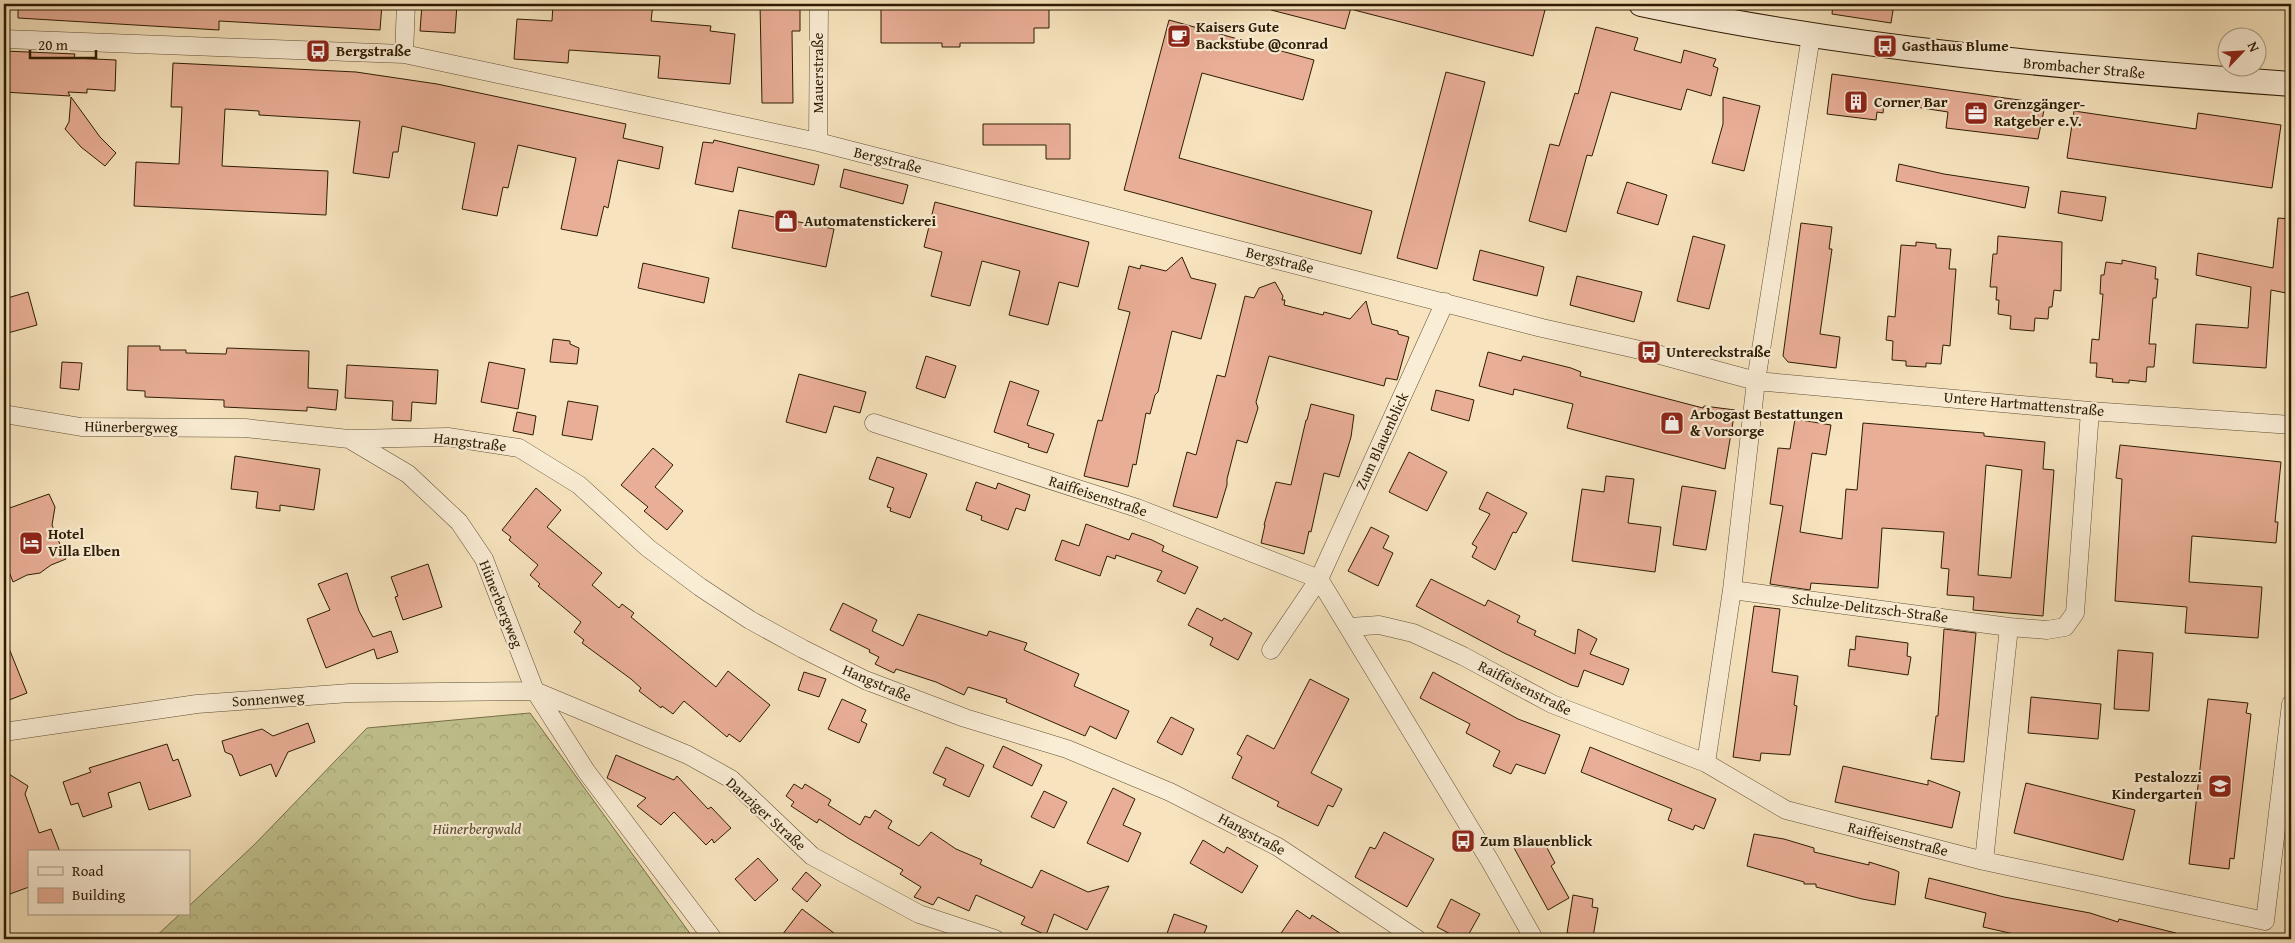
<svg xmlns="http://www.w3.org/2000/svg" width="2295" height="943" font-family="'Gentium Book Plus',serif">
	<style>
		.forest { fill: url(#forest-crowns); stroke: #777049 }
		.building { fill: #e9ae96; stroke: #2d1c03; fill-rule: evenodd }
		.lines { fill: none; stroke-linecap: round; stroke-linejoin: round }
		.street-casing { stroke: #604e32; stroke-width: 19 }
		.secondary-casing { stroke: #2d1c03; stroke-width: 26 }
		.street { stroke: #faedd5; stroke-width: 18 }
		.secondary { stroke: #faedd5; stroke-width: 24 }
		.labels { text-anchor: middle; stroke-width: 4.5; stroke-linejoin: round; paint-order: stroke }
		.poi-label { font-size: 15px; font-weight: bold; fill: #2d1c03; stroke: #faedd5; text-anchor: start }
		.street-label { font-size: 15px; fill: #2d1c03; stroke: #faedd5 }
		.park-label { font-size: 15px; font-style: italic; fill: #594e2d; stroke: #faedd5 }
	</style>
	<defs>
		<pattern id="forest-crowns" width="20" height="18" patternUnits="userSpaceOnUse" patternTransform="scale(1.25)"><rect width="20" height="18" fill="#c1c38f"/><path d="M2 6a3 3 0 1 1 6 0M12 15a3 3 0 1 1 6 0" fill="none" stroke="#a6a77a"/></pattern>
	</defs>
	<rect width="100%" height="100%" fill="#f7e4be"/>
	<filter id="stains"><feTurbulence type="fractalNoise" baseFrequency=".004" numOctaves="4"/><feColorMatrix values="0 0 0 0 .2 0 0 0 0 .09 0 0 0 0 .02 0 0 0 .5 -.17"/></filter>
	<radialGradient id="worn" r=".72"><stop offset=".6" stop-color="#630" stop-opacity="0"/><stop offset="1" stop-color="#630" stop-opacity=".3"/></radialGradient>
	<path class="forest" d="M530,713L694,939H153L180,914H189V906L255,844L367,728Z"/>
	<path class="building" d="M18,4H382L380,30L219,21V30L18,18Z
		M422,4H457L455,33L420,31Z
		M553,4H653L651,21L711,26L710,31L735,34L730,84L658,78L660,56L569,50L568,63L514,59L517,19L552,21Z
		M760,4H800V31H792L793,103H762Z
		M881,4H1049V28H1034V43H960V47H942V43H881Z
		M1271,4H1352L1345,29L1271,10Z
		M1355,4H1520L1545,10L1533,56L1354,10Z
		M1833,4H1894L1891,23L1832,14Z
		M1169,20L1314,60L1303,100L1202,73L1179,158L1372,211L1361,254L1124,190Z
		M1596,27L1638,38L1634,50L1681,63L1684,50L1716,59L1713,66L1718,68L1711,96L1687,89L1681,110L1611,92L1592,156L1587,155L1566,232L1529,221L1550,144L1559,146L1575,93L1578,94Z
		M4,51L75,54L74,58L116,60L115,91L87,89V93L68,92L70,96L4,92Z
		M173,63L356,72L437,84L626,124L623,138L663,147L659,169L618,160L608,208L604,206L597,236L561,229L576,158L518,145L508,188L503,187L497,216L462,209L475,143L402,126L398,152H393L389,178L353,173L360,121L259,115V111L225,109L222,166L328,171L326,215L134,206L136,162L179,164L182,107H171Z
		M1446,72L1485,82L1437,269L1397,258Z
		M1832,74L2041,103L2044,110L2038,139L1946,128L1948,112L1884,102L1883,113L1877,112L1876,120L1827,114Z
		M71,97L100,137L116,153L105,166L81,147L65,129L69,122Z
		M1723,97L1760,106L1744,171L1712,163L1723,124Z
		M2074,111L2196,129L2198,113L2281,125L2272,188L2067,158Z
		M983,124H1070V159H1046V145H983Z
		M714,140L819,165L814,185L738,167L733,192L695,184L703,142L713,143Z
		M1899,164L1944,174L2029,187L2025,208L1896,181Z
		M844,169L908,185L903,204L840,187Z
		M1627,182L1667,195L1658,225L1617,213Z
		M2061,191L2106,197L2102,221L2058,213Z
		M935,202L1089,242L1078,287L1059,282L1048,325L1009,315L1020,271L982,261L970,306L931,296L942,252L924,247Z
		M739,210L834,229L826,267L732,248Z
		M2278,218L2291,219V294L2271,290L2266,368L2193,363L2196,324L2248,328L2251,287L2196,275L2198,253L2273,268Z
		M1801,223L1832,227L1829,249H1832L1820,334L1840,337L1836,368L1788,362L1783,356Z
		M1693,236L1725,245L1709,309L1677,301Z
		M1998,236L2062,242L2061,291L2054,290L2052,307H2049L2048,319L2035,318L2034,331L2010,329L2011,316L1998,314L1999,300H1996L1997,287H1990L1993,254H1997Z
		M1916,242L1936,244V248L1951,249L1949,269H1956L1950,346L1943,345L1941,364L1926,363V367L1906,366V361L1892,360L1893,341L1886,340L1888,316L1895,317L1901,245L1916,246Z
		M1480,250L1544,267L1537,296L1473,280Z
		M1182,257L1191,278L1216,284L1201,339L1172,331L1158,392L1155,395L1150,414L1146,413L1136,465L1133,464L1128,487L1084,476L1098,420L1102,421L1130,312L1118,309L1129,266L1140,269L1141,265L1166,271Z
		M2122,260L2156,267L2155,279H2158L2156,298H2153L2149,344H2156L2154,367H2147L2146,382L2129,380V383L2112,382L2113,379L2096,377L2097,363H2090L2092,339L2099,340L2103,294H2100L2101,275H2104L2106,262L2122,264Z
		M643,263L709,278L704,303L638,288Z
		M1577,276L1642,292L1634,322L1570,305Z
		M1275,282L1283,296L1282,300H1285L1284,305L1323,315L1324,312L1350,319L1366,301L1372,324L1398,331V334L1409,337L1397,380L1386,378L1384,386L1269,356L1256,402L1258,408L1247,443L1237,440L1227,479V485L1217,518L1173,506L1187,452L1196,455L1217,375L1225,377L1245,296L1254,298L1259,288Z
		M28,292L37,325L4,334V299Z
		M553,339L570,341V344L579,348L577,364L550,362Z
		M128,346H160V350H186V353L226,354L227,348L309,351L308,388L338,390L336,410L307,407V411L224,407V400L145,397V391L127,390Z
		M1488,352L1521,361L1523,356L1571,368L1581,372L1580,376L1703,408L1704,406L1735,410L1725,469L1567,428L1573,404L1514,389L1513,395L1479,386Z
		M926,356L956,366L945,398L916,388Z
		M62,362L82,363L79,390L60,388Z
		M489,362L525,369L518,409L481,402Z
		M347,365L438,370L436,404L412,402L411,421L392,420L393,401L345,398Z
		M799,374L866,392L860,413L834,406L826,433L786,422Z
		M1010,381L1039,391L1027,425L1054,434L1047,453L1028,447L1029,444L994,432Z
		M1436,390L1474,400L1469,421L1431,410Z
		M568,401L598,406L592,440L562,435Z
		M1311,404L1354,415L1351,437L1339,477L1324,473L1311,532L1309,531L1304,554L1261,543L1265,525H1264L1276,482L1291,485L1306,420H1307Z
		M517,412L536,416L533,435L513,431Z
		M1795,419L1831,425L1826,455L1812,453L1800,532L1842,539L1846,489L1857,490L1863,423L1984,433V436L2045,442L2043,469L2054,470L2043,616L1973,610L1974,597L1947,595L1949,569L1941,568L1944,532L1882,528L1878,588L1811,583L1810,590L1770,584L1783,506L1770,504L1778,448L1790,449ZM1986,465L2022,470L2011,578L1978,575Z
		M2120,445L2281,462L2275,522H2278L2276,543L2192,536L2189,582L2262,587L2258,638L2185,633L2187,607L2115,601L2122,479L2116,478Z
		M653,448L673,465L655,487L683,511L667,530L644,511L648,507L621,485Z
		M1409,452L1447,472L1427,511L1389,492Z
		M235,456L320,469L314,510L280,505V511L256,508L258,492L231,489Z
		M877,457L927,474L910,518L890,511L891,508L887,507L894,488L869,479Z
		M1606,476L1634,479L1628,523L1661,527L1655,572L1572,561L1582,489L1604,492Z
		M976,482L996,489L998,483L1030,495L1025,511L1016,508L1008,530L981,520L982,516L966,510Z
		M1682,486L1716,491L1706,550L1673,545Z
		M536,488L561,510L547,527L602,573L592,585L619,608L622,604L634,613L631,617L716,687L728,671L770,705L740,742L729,734L727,737L684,701L673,714L662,706L661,708L639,691L641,688L631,679L582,643L584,640L574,632L581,622L538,586L540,584L530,575L538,565L509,540L511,537L502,530Z
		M1487,492L1527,513L1516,533L1513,532L1495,570L1472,557L1477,547L1472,544L1490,514L1479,509Z
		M49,494L55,507L52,525L66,559L51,565L40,573L27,575L13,582L4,559V510Z
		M1086,524L1129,540L1132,533L1152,540L1164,546L1162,551L1198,567L1185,594L1157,581L1162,571L1116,555L1115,559L1107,556L1100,576L1055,560L1062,540L1079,546Z
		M1371,527L1389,536L1383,548L1393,553L1378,586L1348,571Z
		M428,564L442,607L403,620L395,597L398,596L391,577Z
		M347,573L359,611L373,637L391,631L398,652L377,659L374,649L326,668L307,619L330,610L318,584Z
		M1431,579L1485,606L1488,600L1520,616L1517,622L1536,631L1534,635L1575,654L1578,629L1597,639L1590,654L1629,669L1623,685L1584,670L1578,687L1571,685L1504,653L1416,606Z
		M843,603L877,620L872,631L903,646L918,614L987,636L989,631L1027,643L1024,650L1079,674L1074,686L1129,711L1116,739L1090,726L1085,736L1006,702L1007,699L968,687L964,695L936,682L896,669L894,673L875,664L879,657L869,652L870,650L830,630Z
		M1754,606L1780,609L1772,672L1798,676L1794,705L1797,706L1790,755L1761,753L1760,761L1733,757Z
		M1197,608L1222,621L1224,618L1252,633L1238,660L1210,645L1213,638L1188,625Z
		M1944,629L1976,633L1964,762L1931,759L1936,716H1938Z
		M4,636L27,693L4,702Z
		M1856,636L1908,643L1907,656L1911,657L1908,675L1848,666L1850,649L1855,650Z
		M2118,650L2153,653L2149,711L2114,709Z
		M804,672L826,679L819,697L798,690Z
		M1433,672L1518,719L1560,735L1545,774L1516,764L1511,774L1493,766L1500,751L1466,733L1470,724L1420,698Z
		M1310,679L1349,699L1311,773L1342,789L1333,807L1328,805L1318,826L1277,806L1279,802L1232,778L1242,757L1237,754L1247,735L1274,749Z
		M2031,697L2101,704L2098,739L2028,733Z
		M842,699L866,710L861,721L867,724L859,743L828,729Z
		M2208,699L2248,703L2246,713L2251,714L2234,859L2230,858L2229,869L2189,864Z
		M1171,717L1194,729L1182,755L1157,742Z
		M308,723L315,742L288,752L276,777L271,764L240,776L232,755L225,752L222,741L262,729L273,736Z
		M167,744L173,761L178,759L191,796L149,810L140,782L108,793L112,807L83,817L78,803L71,805L63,782L91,772L89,768Z
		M1003,746L1042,765L1032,786L993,767Z
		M946,747L984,765L969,797L943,785L946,779L933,773Z
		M1590,747L1716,799L1704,829L1695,825L1693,830L1668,820L1672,809L1581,772Z
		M616,755L674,780L677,776L708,809L711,807L731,828L714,843L712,839L706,845L674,812L661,825L637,806L646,798L607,778Z
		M1843,766L1928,785V780L1960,792L1952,828L1835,802Z
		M4,771L28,786L25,794L39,833L51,829L60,852H29V887L10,894L4,877Z
		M2026,783L2135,810L2123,860L2014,833Z
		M794,784L802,789L805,784L831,800L828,805L860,825L865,816L870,818L875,810L892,821L888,828L919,846L931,832L956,849L982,860L980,864L1032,888L1041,870L1088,892L1109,886L1087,930L1054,914L1046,935L1021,924L1025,917L976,895L969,911L938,897L933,905L914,897L921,887L900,874L903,870L848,838L819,819L817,823L791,806L794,802L786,796Z
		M1113,788L1135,799L1123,825L1141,833L1128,862L1087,843Z
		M1044,791L1067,802L1054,828L1031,817Z
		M1384,832L1434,859L1407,907L1355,877L1370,847L1375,849Z
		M1754,834L1784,839L1814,848V852L1869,865V862L1895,870L1899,872L1895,905L1862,899L1816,887V884H1804V882L1747,866Z
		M1530,837L1536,848L1545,844L1555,863L1551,866L1569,898L1548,910L1513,846Z
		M1203,840L1224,853L1227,847L1258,866L1242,893L1190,863Z
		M758,858L778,880L755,901L735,879Z
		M806,872L821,885L807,902L792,889Z
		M1929,878L2004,897L2090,913L2118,922L2119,919L2176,933L2175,939H2036L1983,927L1986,913L1925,898Z
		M1573,895L1593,899L1592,907L1598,908L1593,937L1567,933Z
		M1451,899L1480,914L1466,939H1460L1437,927Z
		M802,909L842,939H779Z
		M1297,910L1310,919L1312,915L1349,939H1277Z
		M1174,914L1207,926L1202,939H1165Z"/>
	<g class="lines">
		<g class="street-casing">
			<path id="street" d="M4,39L404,54L818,142L1542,328L1649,352L1756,381L2090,411L2291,425
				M404,54L406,4
				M818,142L819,4
				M1445,302L1319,579L1490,861L1534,939
				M4,414L81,427L245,428L349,439L408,474L459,522L484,559L535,691L586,771L713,939
				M874,423L1137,508L1319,579L1271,650
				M349,439L448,437L519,448L579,485L648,548L700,587L750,620L803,649L865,680L965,718L1067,749L1170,792L1278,847L1417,939
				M1732,590L2009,627
				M1350,627L1379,625L1413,633L1463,656L1552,704L1706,763L1786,810L1984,861L2265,921L2291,704
				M4,732L197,704L350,693L535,691L688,755L731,779L812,856L919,914L995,939
				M1706,763L1732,590L1756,381L1811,36
				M1984,861L2009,627L2047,630L2065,627L2075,613L2090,411"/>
		</g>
		<g class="secondary-casing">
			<path id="secondary" d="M1641,4C1856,50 2073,68 2291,84"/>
		</g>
		<use href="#street" class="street"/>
		<use href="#secondary" class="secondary"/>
	</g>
	<defs>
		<g id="cafe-square" transform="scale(1.25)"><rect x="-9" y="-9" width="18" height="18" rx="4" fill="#8f2418" stroke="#faedd5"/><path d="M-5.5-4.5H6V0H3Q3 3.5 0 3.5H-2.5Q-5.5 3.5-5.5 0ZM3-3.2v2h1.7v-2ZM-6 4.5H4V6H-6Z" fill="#fff"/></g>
		<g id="bus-square" transform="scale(1.25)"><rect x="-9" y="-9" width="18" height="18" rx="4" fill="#8f2418" stroke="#faedd5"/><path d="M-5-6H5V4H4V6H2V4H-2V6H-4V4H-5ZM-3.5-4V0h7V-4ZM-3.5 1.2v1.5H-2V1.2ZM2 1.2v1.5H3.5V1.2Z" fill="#fff"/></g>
		<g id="building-square" transform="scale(1.25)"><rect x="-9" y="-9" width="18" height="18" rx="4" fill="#8f2418" stroke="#faedd5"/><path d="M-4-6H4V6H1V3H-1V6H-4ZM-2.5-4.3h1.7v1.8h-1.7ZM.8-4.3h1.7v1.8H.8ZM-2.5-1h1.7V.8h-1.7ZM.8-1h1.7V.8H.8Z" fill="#fff"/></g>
		<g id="office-square" transform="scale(1.25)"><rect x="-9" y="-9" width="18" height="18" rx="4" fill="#8f2418" stroke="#faedd5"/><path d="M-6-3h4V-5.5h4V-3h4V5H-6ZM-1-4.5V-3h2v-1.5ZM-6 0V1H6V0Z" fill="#fff"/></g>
		<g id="shop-square" transform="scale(1.25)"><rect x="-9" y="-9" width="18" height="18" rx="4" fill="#8f2418" stroke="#faedd5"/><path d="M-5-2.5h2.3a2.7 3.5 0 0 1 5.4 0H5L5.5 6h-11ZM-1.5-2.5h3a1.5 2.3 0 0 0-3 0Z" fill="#fff"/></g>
		<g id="hotel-square" transform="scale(1.25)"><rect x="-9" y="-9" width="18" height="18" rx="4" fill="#8f2418" stroke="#faedd5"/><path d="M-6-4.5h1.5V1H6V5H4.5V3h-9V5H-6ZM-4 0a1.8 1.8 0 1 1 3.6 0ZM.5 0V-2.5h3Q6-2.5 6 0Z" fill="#fff"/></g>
		<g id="school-square" transform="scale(1.25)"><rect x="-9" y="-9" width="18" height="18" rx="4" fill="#8f2418" stroke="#faedd5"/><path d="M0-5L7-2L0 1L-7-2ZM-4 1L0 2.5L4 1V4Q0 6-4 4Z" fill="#fff"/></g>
	</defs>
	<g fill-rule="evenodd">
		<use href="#cafe-square" x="1179" y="36"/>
		<use href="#bus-square" x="1885" y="46"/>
		<use href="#bus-square" x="318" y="51"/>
		<use href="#building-square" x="1856" y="102"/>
		<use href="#office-square" x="1976" y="113"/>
		<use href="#shop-square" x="786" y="221"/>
		<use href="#bus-square" x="1649" y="352"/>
		<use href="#shop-square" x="1672" y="423"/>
		<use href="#hotel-square" x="31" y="543"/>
		<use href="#school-square" x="2220" y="786"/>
		<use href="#bus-square" x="1463" y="841"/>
	</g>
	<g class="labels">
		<g class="poi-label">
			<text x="1196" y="32">Kaisers Gute<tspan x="1196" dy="17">Backstube @conrad</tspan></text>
			<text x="1902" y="51">Gasthaus Blume</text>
			<text x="336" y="56">Bergstraße</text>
			<text x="1874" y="107">Corner Bar</text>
			<text x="1994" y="109">Grenzgänger-<tspan x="1994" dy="17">Ratgeber e.V.</tspan></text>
			<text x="804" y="226">Automatenstickerei</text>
			<text x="1666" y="357">Untereckstraße</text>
			<text x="1690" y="419">Arbogast Bestattungen<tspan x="1690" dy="17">&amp; Vorsorge</tspan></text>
			<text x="48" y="539">Hotel<tspan x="48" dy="17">Villa Elben</tspan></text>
			<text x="2202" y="782" text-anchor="end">Pestalozzi<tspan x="2202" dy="17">Kindergarten</tspan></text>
			<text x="1480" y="846">Zum Blauenblick</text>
		</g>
		<g class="street-label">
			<text transform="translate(2084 68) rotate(5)" y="5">Brombacher Straße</text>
			<text transform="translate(818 73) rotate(-90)" y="5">Mauerstraße</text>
			<text transform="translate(888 160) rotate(14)" y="5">Bergstraße</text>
			<text transform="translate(1280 260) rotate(14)" y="5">Bergstraße</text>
			<text transform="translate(2024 404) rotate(5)" y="5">Untere Hartmattenstraße</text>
			<text transform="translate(131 427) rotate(1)" y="5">Hünerbergweg</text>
			<text transform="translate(1382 441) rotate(-65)" y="5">Zum Blauenblick</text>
			<text transform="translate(470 442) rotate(7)" y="5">Hangstraße</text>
			<text transform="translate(1098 496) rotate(18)" y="5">Raiffeisenstraße</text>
			<text transform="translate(501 604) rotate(68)" y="5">Hünerbergweg</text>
			<text transform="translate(1870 608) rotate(7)" y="5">Schulze-Delitzsch-Straße</text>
			<text transform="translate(877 683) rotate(23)" y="5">Hangstraße</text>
			<text transform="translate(1525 688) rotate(27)" y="5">Raiffeisenstraße</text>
			<text transform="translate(268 699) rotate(-4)" y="5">Sonnenweg</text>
			<text transform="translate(766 814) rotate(42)" y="5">Danziger Straße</text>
			<text transform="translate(1252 834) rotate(28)" y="5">Hangstraße</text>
			<text transform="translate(1898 839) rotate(14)" y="5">Raiffeisenstraße</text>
		</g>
		<g class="park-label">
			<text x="477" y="834">Hünerbergwald</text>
		</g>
	</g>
	<rect width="2295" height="943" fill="none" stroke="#f7e4be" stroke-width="20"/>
	<rect x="5" y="5" width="2285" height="933" fill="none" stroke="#2d1c03" stroke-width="2.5"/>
	<rect x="10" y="10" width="2275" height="923" fill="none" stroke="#2d1c03"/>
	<rect x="28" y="850" width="162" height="65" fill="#faedd5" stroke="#a89981"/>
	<rect x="38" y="867" width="25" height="8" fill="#faedd5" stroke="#a89981"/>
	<text x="72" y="876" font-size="15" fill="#2d1c03">Road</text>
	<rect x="38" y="888" width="25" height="15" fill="#e9ae96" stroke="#a89981"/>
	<text x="72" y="900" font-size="15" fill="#2d1c03">Building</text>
	<g transform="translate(2242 52) rotate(65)"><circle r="24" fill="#faedd5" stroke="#a89981"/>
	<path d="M0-4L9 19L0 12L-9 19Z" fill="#8f2418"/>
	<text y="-8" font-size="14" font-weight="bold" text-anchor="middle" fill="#2d1c03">N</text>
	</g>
	<path d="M30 50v8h66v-8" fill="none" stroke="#2d1c03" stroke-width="2.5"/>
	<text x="38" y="50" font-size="15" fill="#2d1c03" stroke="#faedd5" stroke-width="4" paint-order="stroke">20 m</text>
	<rect width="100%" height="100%" filter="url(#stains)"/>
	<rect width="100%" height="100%" fill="url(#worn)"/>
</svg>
